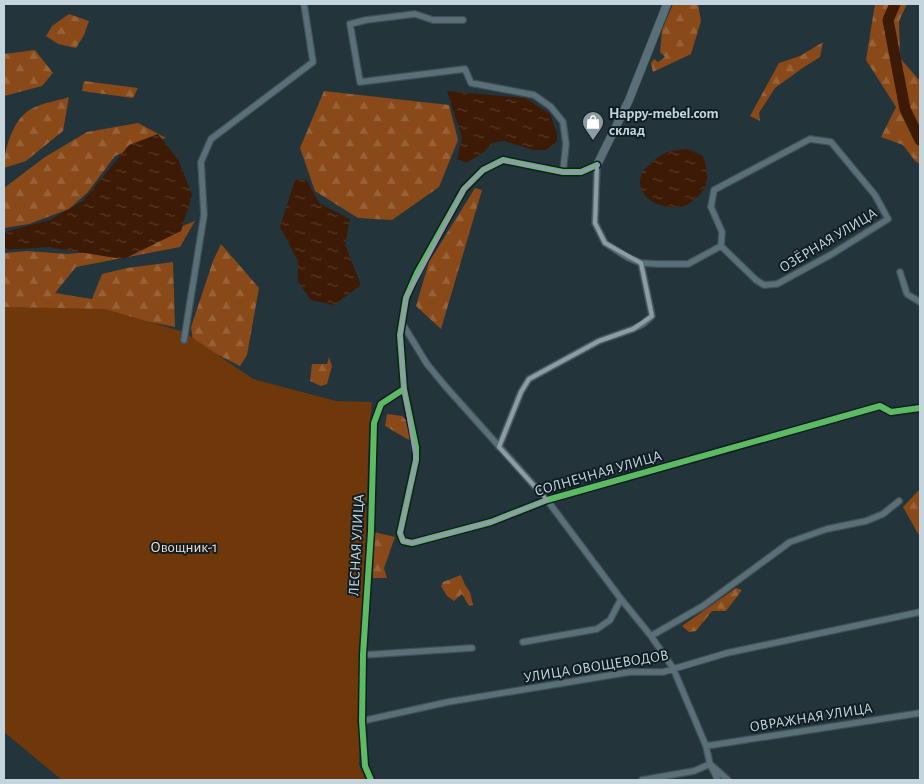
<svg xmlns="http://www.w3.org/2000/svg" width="924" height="784" font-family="'Alegreya Sans',sans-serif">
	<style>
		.forest { fill: url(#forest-firs) }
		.garden { fill: #6f380a }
		.water { fill: url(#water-ripples) }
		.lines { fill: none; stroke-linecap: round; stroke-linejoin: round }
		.river { stroke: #3c1a05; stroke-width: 11 }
		.minor-casing { stroke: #425056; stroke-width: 8 }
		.tertiary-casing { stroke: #425056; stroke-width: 9 }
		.minor { stroke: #597078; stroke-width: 5.5 }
		.tertiary { stroke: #597078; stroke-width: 8 }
		.cycleway-casing { stroke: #101d23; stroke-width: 9 }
		.cycleway { stroke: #5cba63; stroke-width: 6 }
		.marked { fill: none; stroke: #8c9da4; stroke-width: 4; stroke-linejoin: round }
		.labels { text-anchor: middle; stroke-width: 4; stroke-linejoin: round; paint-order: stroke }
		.poi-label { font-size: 15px; font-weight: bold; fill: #c4d5dd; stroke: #101d23; text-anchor: start }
		.street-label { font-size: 15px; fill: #c4d5dd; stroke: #101d23 }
		.park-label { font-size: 15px; fill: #f4ddd1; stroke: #101d23 }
	</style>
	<defs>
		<pattern id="forest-firs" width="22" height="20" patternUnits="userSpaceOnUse" patternTransform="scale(1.25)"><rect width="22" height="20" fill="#894918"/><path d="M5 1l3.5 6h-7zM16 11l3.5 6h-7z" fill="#986239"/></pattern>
		<pattern id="water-ripples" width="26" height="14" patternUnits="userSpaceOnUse" patternTransform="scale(1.25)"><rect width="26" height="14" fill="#3c1a05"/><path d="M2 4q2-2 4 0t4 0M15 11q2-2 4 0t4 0" fill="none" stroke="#573a29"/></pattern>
	</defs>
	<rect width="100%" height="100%" fill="#23343a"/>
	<path class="forest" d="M673,4H698L701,21L691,54L653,72L651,63L654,59L658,62L665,57L660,52L662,30Z
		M875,4H907L899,21L900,58L920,81V164L915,161L903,145L881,137L896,107L866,60Z
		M69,14L89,21L84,35L76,48L58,44L46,36L52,26Z
		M823,42L820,57L804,67L775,88L759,113L760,121L750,116L779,63L800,56Z
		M35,50L53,73L42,86L4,96V54Z
		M84,81L138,88L133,98L82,91Z
		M324,91L449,105L458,140L439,187L392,220L358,218L315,191L300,148Z
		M69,97L63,131L26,161L4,168C4,149 13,119 31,109C42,103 57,101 69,97Z
		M138,123L166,138L151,141L115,156L88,192L69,209L29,224L4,228V188L45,157L87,132Z
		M475,188L482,190L441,329L416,306L429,262Z
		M195,221L180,247L76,267L55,293L92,299L102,274L127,268L173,262L175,327L105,313L4,309V253L27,251L68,254L129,248Z
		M221,244L259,288L247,355L240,366L193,342L191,327L213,261Z
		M329,357L332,366L327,384L321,386L310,381L312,364H327Z
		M387,414L402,416L414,428L409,440L385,426Z
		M920,489V537L903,507Z
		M374,532L395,537L384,568L387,578H373Z
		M461,575L465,585L470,592L473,605L469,606L462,594L454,601L447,596L441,586L443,582Z
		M736,588L742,590L726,611H712L696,631L689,632L682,626Z"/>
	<path class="garden" d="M4,307L105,309L184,332L253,379L336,401L372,402L369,429L359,765L366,780H62L4,732Z"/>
	<path class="water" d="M447,91L525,98L550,114L557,133V141L546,150H533L504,141L492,143L483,153L466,163L457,159L462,138Z
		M158,134L179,161L192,195L181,231L128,257L122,259L48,247L4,250V232L50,220L83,201L129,145Z
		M687,149L703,156C708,172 711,187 696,198C693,200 690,203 687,205C668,213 631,199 642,173C643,170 647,167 650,165C654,159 662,154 668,152C674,150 681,150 687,149Z
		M306,179L319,203L350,219L345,245L361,285L334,305L311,300L298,282V261L280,227L295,180Z"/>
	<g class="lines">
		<path class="river" d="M895,4L888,20L905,109L920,140"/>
		<g class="minor-casing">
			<path id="minor" d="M463,20H433L415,14L366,20L350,24L360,82L465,69L471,83L534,95L551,107L563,122L566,144L563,172
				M810,139L831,142L875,195L888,219L832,254L777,284L764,285L756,280L721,246L722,232L711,207L714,190Z
				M900,272L907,294L920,302
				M402,323L427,364L446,387L547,500L621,599L651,636L673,668L706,746L710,764L718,780
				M184,340L204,215L201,162L211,139L313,62L304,4
				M404,389L416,447V460L400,533L403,541L412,543L491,522L547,500L880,406L891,412L920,408
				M499,447L521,392L529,379L599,341L633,329L643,324L652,316L641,263
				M651,636L703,606L790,542L827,529L866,521L883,514L899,501
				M523,642L597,629L610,620L621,599
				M363,655L472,648
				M362,721L448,702L630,672H663L727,653L920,612
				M706,746L920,713
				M371,780L365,766L362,721L363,655L371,531L374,423L381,404L404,389L400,335L406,298L417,273L464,189L483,170L503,160L563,172H581L597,165L595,223L605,243L627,257L641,263L659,264H688L721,246
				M642,780L694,771L710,764L728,780"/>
		</g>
		<g class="tertiary-casing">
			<path id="tertiary" d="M597,165L629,100L667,4"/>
		</g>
		<use href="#minor" class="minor"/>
		<use href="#tertiary" class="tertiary"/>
		<g class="cycleway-casing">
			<path id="cycleway" d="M404,389L416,447V460L400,533L403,541L412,543L491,522L547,500L880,406L891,412L920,408
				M371,780L365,766L362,721L363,655L371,531L374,423L381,404L404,389L400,335L406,298L417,273L464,189L483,170L503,160L563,172H581L597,165"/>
		</g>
		<use href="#cycleway" class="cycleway"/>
	</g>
	<path class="marked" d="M503,160L563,172H581L597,165L595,223L605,243L641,263L652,316L633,329L599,341L529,379L521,392L499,447L547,500L491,522L412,543L403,541L400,533L416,460L404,389L400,335L406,298L464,189L483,170Z"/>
	<defs>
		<g id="shop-pin" transform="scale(1.125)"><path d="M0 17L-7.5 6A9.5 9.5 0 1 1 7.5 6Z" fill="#8c9da4" stroke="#101d23"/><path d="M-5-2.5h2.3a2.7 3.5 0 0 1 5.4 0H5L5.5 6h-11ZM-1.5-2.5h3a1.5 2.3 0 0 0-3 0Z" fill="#fff"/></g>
	</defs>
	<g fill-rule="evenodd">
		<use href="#shop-pin" x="593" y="122"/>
	</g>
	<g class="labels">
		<g class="poi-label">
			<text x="609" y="118">Happy-mebel.com<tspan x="609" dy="17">склад</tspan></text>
		</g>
		<g class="street-label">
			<text transform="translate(828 240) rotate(-31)" y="5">ОЗЁРНАЯ УЛИЦА</text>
			<text transform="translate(598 473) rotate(-16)" y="5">СОЛНЕЧНАЯ УЛИЦА</text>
			<text transform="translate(356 545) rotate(-87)" y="5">ЛЕСНАЯ УЛИЦА</text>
			<text transform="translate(596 666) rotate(-9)" y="5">УЛИЦА ОВОЩЕВОДОВ</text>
			<text transform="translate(811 717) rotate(-9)" y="5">ОВРАЖНАЯ УЛИЦА</text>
		</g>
		<g class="park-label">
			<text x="184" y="552">Овощник-1</text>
		</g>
	</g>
	<rect width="924" height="784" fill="none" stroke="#c4d5dd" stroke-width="10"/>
</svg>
